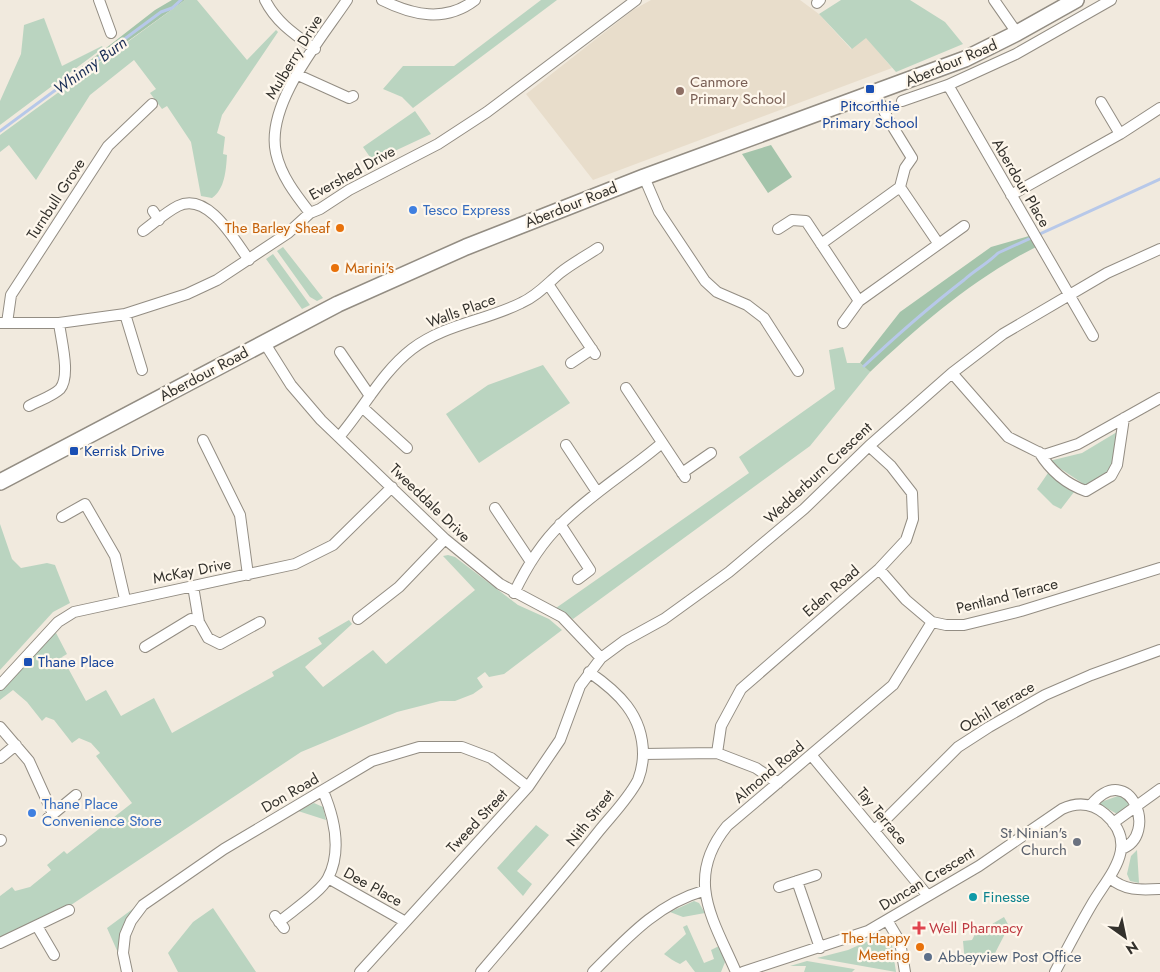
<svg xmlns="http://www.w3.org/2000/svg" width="1160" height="972" font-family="Jost,sans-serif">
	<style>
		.built { fill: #e8ddcb }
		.green { fill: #bad4c0 }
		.forest { fill: #a4c4ab }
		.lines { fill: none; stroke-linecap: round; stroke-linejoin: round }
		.stream { stroke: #b7c8e9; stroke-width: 3 }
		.minor-casing { stroke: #938d83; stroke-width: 12 }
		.secondary-casing { stroke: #938d83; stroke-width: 18 }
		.minor { stroke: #fff; stroke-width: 10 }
		.secondary { stroke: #fff; stroke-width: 15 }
		.transit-dot { fill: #1a4fb4; stroke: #fef7ec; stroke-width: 2 }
		.education-dot { fill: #8d6e63; stroke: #fef7ec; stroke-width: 2 }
		.shop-dot { fill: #3f7fe0; stroke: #fef7ec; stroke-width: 2 }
		.food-dot { fill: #e8710a; stroke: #fef7ec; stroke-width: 2 }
		.worship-dot { fill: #6b7280; stroke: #fef7ec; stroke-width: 2 }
		.culture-dot { fill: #0f9aa8; stroke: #fef7ec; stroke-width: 2 }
		.health-dot { fill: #e0444e; stroke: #fef7ec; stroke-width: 2 }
		.service-dot { fill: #5c6f8a; stroke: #fef7ec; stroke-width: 2 }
		.labels { text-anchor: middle; stroke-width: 4.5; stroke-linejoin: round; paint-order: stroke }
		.street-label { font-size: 15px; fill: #33312c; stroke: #fef7ec }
		.education-label { font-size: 15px; fill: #785e54; stroke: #fef7ec; text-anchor: start }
		.transit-label { font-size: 15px; fill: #164399; stroke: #fef7ec; text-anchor: start }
		.shop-label { font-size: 15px; fill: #366cbe; stroke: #fef7ec; text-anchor: start }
		.food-label { font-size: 15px; fill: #c56008; stroke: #fef7ec; text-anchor: end }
		.worship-label { font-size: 15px; fill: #5b616d; stroke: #fef7ec; text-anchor: end }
		.culture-label { font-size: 15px; fill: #0d838f; stroke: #fef7ec; text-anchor: start }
		.health-label { font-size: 15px; fill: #be3a42; stroke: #fef7ec; text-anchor: start }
		.service-label { font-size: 15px; fill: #4e5e75; stroke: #fef7ec; text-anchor: start }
		.water-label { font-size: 16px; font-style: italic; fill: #182c55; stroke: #fef7ec }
	</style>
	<rect width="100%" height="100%" fill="#f1eade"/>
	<path class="built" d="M651,0H800L819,14L851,49L866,37L892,68L593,180L526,94L633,10Z"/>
	<path class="green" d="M185,0H197L247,60L276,30L278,32L222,115L217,133L225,137L223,154L227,155C226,170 225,189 212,198L201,196L191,142L167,106L162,109L150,93L156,89L134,60L90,95L36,180L9,145L0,152V135Z
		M541,0H557L413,108L402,97L383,89L403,66H454Z
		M841,0H910L945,22L963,44L896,72L866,38L852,49L819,14Z
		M44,18L62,66L102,46L103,48L0,125V101L21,54L24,25Z
		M415,111L431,134L384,156L372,160L363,147Z
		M283,247L319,293L323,298L317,301L310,297L277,251Z
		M273,254L310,305L302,309L266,259Z
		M843,347L847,363H860L870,372L810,446L573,619L556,608L749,473L739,457L835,389L829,350Z
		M543,365L570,403L479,463L446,414L488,385Z
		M1117,432L1112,469L1089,484L1085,485L1049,461L1082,453Z
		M1048,473L1074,492L1061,509L1053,505L1037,489Z
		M0,524L12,559L21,568L47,563L55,565L70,603L53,612L0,670Z
		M448,555L455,557L518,605L549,619L562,630L504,674L489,677L485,672L477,678L483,687L473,694L455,701H440L397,712L301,752L74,903L56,915L0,940V896L12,887L15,891L30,887L51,870L47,865L64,851L67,854L132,803L96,756L100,753L91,743L79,738L72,743L54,720L46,717L42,721L27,702L13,690L0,700V691L55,631L67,654L62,657L86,701L106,690L121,716L154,698L172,733L274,676L272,672L322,644L318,638L349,620L352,624L305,667L323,687L373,650L386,664L475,590L443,556Z
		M1118,796L1135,801L1117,814L1098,803Z
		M314,803L323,807L326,820L298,811Z
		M536,825L549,835L517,871L532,884L523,896L497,868Z
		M1137,850L1139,883L1130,881L1127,874L1131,856Z
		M694,901L699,903L705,913L683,917L670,912Z
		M134,908L127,918L119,955L107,928Z
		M213,908L256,972H178L168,953L193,922Z
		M1004,917L1009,926L993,957L988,954L974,962V966L965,963L963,941L972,940L975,934Z
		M687,925L704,963L714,959L711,950L719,946L725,962L721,972H695L686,960L680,964C675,962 668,957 664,954L686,934L683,927Z
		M877,937H885L892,945L896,972L817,958L848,950Z
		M807,961L854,969H855L852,972H804L806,966H790Z"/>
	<path class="forest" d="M172,0H185L82,74L79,69L155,10Z
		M771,145L792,177L768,193L742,154Z
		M1029,236L1036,247C974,278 920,325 870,372L860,363L900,312L991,247Z"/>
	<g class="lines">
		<path class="stream" d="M0,131L161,12L172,8L181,0
			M864,366C896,336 929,307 964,280C975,270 987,264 998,253L1160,179"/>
		<g class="minor-casing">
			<path id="minor" d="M99,0L111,33
				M265,0C276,22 294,34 315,49
				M382,0C412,15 445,23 475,0
				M994,0L1017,33
				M817,3L820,0
				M298,75L349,98L353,96
				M948,85L1093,336
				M902,101L948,85L1016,54L1111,0
				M1101,102L1120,134
				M644,177L659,212L705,281L717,292L747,305L764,318L798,371
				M900,187L938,243
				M1011,195L1120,134L1160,108
				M153,211L159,220
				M310,213C296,195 281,176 276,153C265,104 321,39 347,0
				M778,229L792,220L806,221L859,301L843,323
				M143,231C154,223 166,212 178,206C208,191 235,241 249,260
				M821,244L900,187L905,168L912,158L888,119L875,93
				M548,284L595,354
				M859,301L964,226
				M125,314L142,370
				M0,323H59L125,314L187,294L217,280L288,233L310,213L320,209L349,190L438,144L487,112L636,0
				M7,323L11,295L108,146L152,104
				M264,342L291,385L321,420L445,539L500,584L562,617L601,658
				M340,352L370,396
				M571,363L592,349
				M952,373L1008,437L1044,455L1078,444L1160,398
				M626,388L685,477
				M29,406C38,401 53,396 60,389C71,376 61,340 59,323
				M362,407L407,448
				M339,437C364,408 382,372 412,349C445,324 485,321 521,303C537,296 547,284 560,273C571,264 586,256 598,248
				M203,440L240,515L248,575
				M566,445L597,492
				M1039,452C1050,470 1066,484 1086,491L1111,476L1117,465L1124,418
				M682,473L711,453
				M495,508L531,562
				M62,517L85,504L115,556L125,599
				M560,524L590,570L578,579
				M879,569L906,600L932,622L946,625H964L1021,611L1160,568
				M193,586L199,622
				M514,593C526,568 541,543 561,524C592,493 629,471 662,443
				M358,619L399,587L445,539
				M145,647L191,619L199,622L208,638L220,644L260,622
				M0,685L58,622L74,612L295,564L333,545L392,487
				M0,727L29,761L53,814L48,818
				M717,753L721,726L741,689L879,569L906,540L913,519L912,493L891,466L869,446
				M643,754L717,753L756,768L778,783
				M812,756L928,896
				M0,758L16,745
				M1091,805C1130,758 1160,836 1121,849
				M53,814L76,795
				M1113,823L1160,789
				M875,830L958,747L989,727L1045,695L1091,675L1160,650
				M0,841L1,840
				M328,878L404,921
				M1110,878C1125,891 1140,890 1160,889
				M797,881L820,948
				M779,887L816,875
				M275,916L284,928
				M887,920L900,942L905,972
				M279,922C292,911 321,892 328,878C342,851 334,817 323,791
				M37,926L54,955
				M0,943L69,910
				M127,972L123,953L125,935L131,921L143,905L224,849L372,761L419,747H462L491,758L528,787
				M360,972L528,787L560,740L580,686L601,658L624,641L664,619L729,572L804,509L869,446L952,373L1003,334L1107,273L1160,249
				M481,972C521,925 561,879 599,831C612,815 628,799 638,780C641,772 643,762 643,754C643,715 618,692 589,672
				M593,972C626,939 657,904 703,891
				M736,972C713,919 684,879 727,826L893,685L932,622
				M743,972L868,931L979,866L1062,809C1077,802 1092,803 1105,814C1141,845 1109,875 1092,904C1079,926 1067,949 1055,972"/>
		</g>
		<g class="secondary-casing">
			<path id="secondary" d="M0,482L338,304L466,247L644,177L965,59L1017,33L1076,0"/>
		</g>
		<use href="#minor" class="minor"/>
		<use href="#secondary" class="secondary"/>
	</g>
	<g class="transit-dot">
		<rect x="865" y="84" width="10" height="10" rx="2.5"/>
		<rect x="69" y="446" width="10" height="10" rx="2.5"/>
		<rect x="23" y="657" width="10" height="10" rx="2.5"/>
	</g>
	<circle class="education-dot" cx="680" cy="91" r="5"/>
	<g class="shop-dot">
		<circle cx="413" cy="210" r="5"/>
		<circle cx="32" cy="813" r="5"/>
	</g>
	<g class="food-dot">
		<circle cx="340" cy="228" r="5"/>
		<circle cx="335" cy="268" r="5"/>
		<circle cx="920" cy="947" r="5"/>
	</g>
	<circle class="worship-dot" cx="1077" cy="842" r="5"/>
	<circle class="culture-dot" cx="973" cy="897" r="5"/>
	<path class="health-dot" d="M916.5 920.5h5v5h5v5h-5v5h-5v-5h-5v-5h5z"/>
	<circle class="service-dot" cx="928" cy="957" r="5"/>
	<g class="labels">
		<g class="street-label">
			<text transform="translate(294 57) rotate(-59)" y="5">Mulberry Drive</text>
			<text transform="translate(951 63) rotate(-23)" y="5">Aberdour Road</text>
			<text transform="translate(352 173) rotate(-29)" y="5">Evershed Drive</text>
			<text transform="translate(1021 183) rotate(60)" y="5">Aberdour Place</text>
			<text transform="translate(56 199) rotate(-57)" y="5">Turnbull Grove</text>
			<text transform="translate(571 205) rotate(-22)" y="5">Aberdour Road</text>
			<text transform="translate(461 311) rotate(-20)" y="5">Walls Place</text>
			<text transform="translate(204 374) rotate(-28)" y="5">Aberdour Road</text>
			<text transform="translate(818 473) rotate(-43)" y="5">Wedderburn Crescent</text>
			<text transform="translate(430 503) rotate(44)" y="5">Tweeddale Drive</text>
			<text transform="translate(192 571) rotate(-11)" y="5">McKay Drive</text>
			<text transform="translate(831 591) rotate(-41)" y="5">Eden Road</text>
			<text transform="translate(1007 596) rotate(-14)" y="5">Pentland Terrace</text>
			<text transform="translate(997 707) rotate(-31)" y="5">Ochil Terrace</text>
			<text transform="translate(769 772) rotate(-40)" y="5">Almond Road</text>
			<text transform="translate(290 793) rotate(-30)" y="5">Don Road</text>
			<text transform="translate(882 816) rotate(50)" y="5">Tay Terrace</text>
			<text transform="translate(590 818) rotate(-52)" y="5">Nith Street</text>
			<text transform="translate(477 821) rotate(-47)" y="5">Tweed Street</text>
			<text transform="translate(927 879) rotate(-31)" y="5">Duncan Crescent</text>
			<text transform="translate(373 887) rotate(29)" y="5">Dee Place</text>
		</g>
		<g class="education-label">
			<text x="690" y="87">Canmore<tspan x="690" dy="17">Primary School</tspan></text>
		</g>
		<g class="transit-label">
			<text x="870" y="111" text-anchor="middle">Pitcorthie<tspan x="870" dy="17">Primary School</tspan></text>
			<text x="84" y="456">Kerrisk Drive</text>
			<text x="38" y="667">Thane Place</text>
		</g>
		<g class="shop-label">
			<text x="423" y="215">Tesco Express</text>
			<text x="42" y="809">Thane Place<tspan x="42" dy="17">Convenience Store</tspan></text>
		</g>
		<g class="food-label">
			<text x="330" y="233">The Barley Sheaf</text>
			<text x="345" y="273" text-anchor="start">Marini's</text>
			<text x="910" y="943">The Happy<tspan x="910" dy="17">Meeting</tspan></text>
		</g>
		<g class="worship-label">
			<text x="1067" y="838">St Ninian's<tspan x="1067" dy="17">Church</tspan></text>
		</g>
		<g class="culture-label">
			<text x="983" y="902">Finesse</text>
		</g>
		<g class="health-label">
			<text x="929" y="933">Well Pharmacy</text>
		</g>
		<g class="service-label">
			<text x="938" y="962">Abbeyview Post Office</text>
		</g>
		<g class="water-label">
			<text transform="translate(90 65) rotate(-36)" y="6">Whinny Burn</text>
		</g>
	</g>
	<g transform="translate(1125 937) rotate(147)" stroke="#fef7ec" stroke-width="4" paint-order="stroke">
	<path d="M0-4L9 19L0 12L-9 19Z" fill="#33312c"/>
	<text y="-8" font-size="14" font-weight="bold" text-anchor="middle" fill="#33312c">N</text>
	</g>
</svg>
